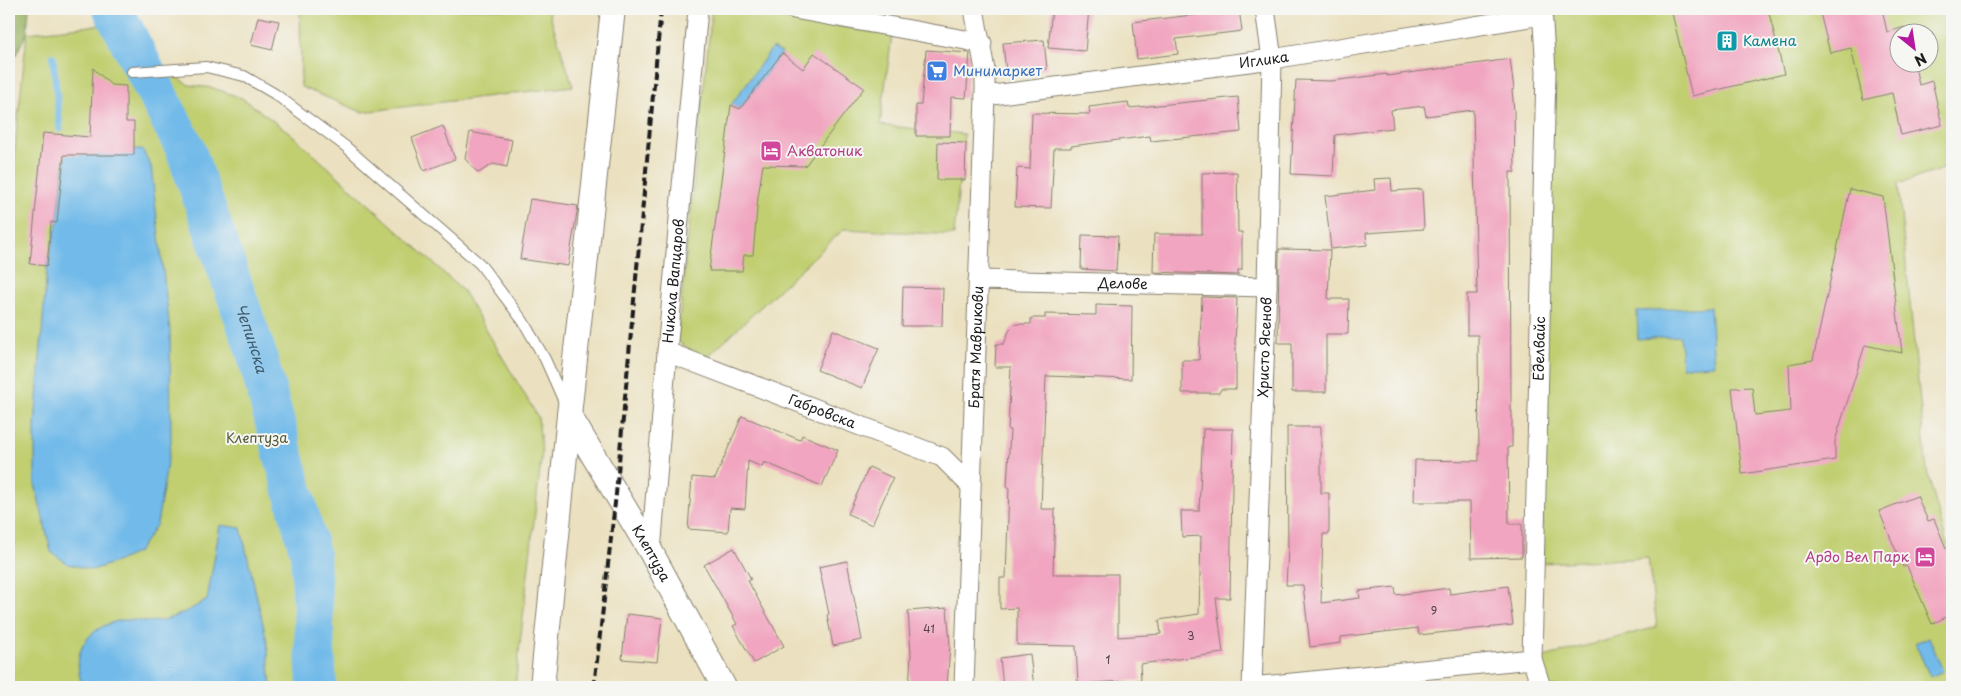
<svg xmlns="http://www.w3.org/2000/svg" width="1961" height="696" font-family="'Playpen Sans',sans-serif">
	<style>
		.green { fill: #c1cf71; stroke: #6e7646; fill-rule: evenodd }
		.forest { fill: #98b263; stroke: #5a6740 }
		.water { fill: #71bae9; stroke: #466b82 }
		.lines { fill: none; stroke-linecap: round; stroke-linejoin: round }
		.stream { stroke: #71bae9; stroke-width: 7 }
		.river { stroke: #71bae9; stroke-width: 40 }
		.building { fill: #f1a5c0 }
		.service-casing { stroke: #847e6e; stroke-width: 12 }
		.minor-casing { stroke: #847e6e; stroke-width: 21 }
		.tertiary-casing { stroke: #847e6e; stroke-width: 26 }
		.service { stroke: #fff; stroke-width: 10 }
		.minor { stroke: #fff; stroke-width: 19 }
		.tertiary { stroke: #fff; stroke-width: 24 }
		.rail { stroke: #1c1c1c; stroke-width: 4; stroke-dasharray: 8 4; stroke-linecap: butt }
		.labels { text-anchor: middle; stroke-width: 4; stroke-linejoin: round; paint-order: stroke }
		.number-label { font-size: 11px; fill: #513e45 }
		.culture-label { font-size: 14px; fill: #0d838f; stroke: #f6f6f2; text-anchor: start }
		.street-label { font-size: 14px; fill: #1c1c1c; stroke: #f6f6f2 }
		.shop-label { font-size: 14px; fill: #366cbe; stroke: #f6f6f2; text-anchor: start }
		.hotel-label { font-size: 14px; fill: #b23c85; stroke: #f6f6f2; text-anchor: start }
		.park-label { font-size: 14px; fill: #565b3a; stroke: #f6f6f2 }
		.water-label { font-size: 15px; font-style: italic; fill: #3e5b6e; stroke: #f6f6f2 }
	</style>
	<rect width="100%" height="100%" fill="#f6f6f2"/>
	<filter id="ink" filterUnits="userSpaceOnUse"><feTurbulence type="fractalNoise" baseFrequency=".02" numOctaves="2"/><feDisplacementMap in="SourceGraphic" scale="10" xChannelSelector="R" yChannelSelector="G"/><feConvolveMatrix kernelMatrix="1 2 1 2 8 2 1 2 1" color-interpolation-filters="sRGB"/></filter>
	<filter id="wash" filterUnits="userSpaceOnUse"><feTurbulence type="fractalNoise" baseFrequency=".0096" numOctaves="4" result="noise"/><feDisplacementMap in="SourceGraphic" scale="20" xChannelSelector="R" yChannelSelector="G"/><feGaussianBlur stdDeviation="1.12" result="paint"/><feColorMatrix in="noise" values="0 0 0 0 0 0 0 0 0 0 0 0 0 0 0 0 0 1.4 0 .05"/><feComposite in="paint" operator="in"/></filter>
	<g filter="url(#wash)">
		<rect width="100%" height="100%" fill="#ebe1c0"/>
		<path class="green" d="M300,9H549L550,16L573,86L362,112L301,87Z
			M712,9H729L892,35L880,125L964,134L954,235L844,229L705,359L677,341Z
			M1548,9H1950L1952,19V166L1898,184L1927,471L1946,541L1952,550V687H1549L1540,658L1657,627L1648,558L1542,563ZM1898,32H1928V62H1898Z
			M99,25L189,85L213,88L242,98L290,133L430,260L463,291L538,417L542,452L515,687H9V204L27,33Z"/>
		<path class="forest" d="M9,9H29L27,33L9,69Z"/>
		<path class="water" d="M772,48L782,53L740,109L731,105Z
			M142,149L151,166L170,331L171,442L157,524L138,552L116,562L92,570L68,564L51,552L35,484V424L47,266L57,223L66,151Z
			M1710,307L1714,365L1682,367L1680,336L1638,339L1637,311Z
			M220,525L241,528L267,641L271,687H83C69,653 87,626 123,620C134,619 147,623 158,621C176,618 191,609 207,600Z
			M1929,637L1943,671L1930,677L1915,643Z"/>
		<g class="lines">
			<path class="stream" d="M53,57L60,129"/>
			<path class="river" id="s1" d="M113,9L185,148L256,352L310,554L317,687"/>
		</g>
		<g id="blocks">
			<path class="building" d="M1052,9H1089L1085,51L1048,48Z
				M1200,9H1239L1242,31L1176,39L1178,54L1137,59L1133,22L1201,14Z
				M1671,9H1768L1784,74L1692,96Z
				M1819,9H1882L1887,32L1905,27L1907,32H1898V62H1914L1919,85L1932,81L1942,125L1901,135L1892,93L1863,100L1851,48L1830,53Z
				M258,17L279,21L272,50L251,45Z
				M1044,40L1047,69L1006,72L1003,43Z
				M926,50L970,53L966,98L951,97L950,136H916V105H921Z
				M782,53L803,69L814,53L864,88L805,166L763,165L758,197L753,255H744L742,271H709L731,105L740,109Z
				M1510,59L1514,89L1512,90L1514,110L1515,172H1510L1511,411H1512V447H1508L1509,524H1522V557L1471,558L1470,502H1414L1415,460L1479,461L1478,335H1467V294H1477L1473,110L1426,116L1424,106L1391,110L1393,128L1335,135L1333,176L1291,174L1296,80L1331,81L1387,74V76Z
				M93,68L111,85L126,86V122H134V155H64L57,223L51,222L47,266L30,264L43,133L90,137Z
				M1238,97L1241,132L1151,141L1150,136L1071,146V148H1054L1051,208L1015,207L1017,168L1030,169L1032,113L1090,114L1089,107L1128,102L1129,108Z
				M443,126L455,159L424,171L412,138Z
				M470,132L512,140L507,167L493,164L478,173L465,159Z
				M938,142L966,143L965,180H937Z
				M1237,172L1238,232H1242V270H1238V275L1153,272L1154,234H1202V173Z
				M1391,178L1392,191L1422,189L1424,229L1366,233L1367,245L1331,249L1325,196L1375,190L1374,179Z
				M1850,189L1883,197L1902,353L1865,345L1835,441V460L1742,474L1732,388L1752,387L1755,415L1791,411L1789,364L1813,360Z
				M530,199L578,206L568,266L520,259Z
				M1082,235L1118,236L1116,271L1081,269Z
				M1279,249L1330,250L1328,299H1349L1348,334H1326V392H1292V343H1278Z
				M903,287L943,288L942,326H902Z
				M1202,297L1237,298L1235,345H1236V389H1221L1219,393H1182V360H1199Z
				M1096,305L1132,306L1131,379L1046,376L1041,509H1055L1053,574H1118V637L1161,634L1159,620L1199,614L1201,536L1182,537L1181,511H1199L1203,429H1233L1230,598H1216L1223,653L1140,664L1141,680L1078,684L1076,646L1017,645V608L1000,609V578H1006L1009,487H1007L1010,430H1008L1011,367H995L996,344H1004L1009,331L1016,324H1031V318H1045V314L1096,315Z
				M833,330L879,348L862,388L817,370Z
				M742,416L800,440L802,435L838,450L822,486L764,462L762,467L748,461L745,509L730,508L728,532L688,529L692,477L715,479Z
				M1287,427H1321V493H1329V534H1323L1321,603L1360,598L1359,591L1395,587L1396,595L1449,588L1450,594L1508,586L1513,625L1419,635L1418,628L1341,637V643L1310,647L1303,585H1286L1288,549Z
				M869,467L893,478L872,525L848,514Z
				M1917,496L1928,521L1934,519L1946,548L1952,546V614L1932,624L1907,566L1903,567L1879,511Z
				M734,548L751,579L748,581L784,646L754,663L733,626L737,624L704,565Z
				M847,561L862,640L833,646L827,615L829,614L819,567Z
				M947,608L950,645L947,687H909L911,654L908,611Z
				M627,614L662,618L657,662L622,659Z
				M1030,654L1034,687H1003L1000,658Z"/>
		</g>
	</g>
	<g filter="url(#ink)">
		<use href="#blocks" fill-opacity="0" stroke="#847e6e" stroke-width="1"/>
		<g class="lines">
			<g class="service-casing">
				<path id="service" d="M132,72L206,67L244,76L275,94L345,146L480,264L523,321L545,359L565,404"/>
			</g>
			<g class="minor-casing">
				<g id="minor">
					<path d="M794,9L982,43"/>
					<path id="s2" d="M985,96L1272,59L1542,15"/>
					<path id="s3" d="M978,280L1267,287"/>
					<path id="s4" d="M667,352L942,457L970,485"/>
					<path id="s5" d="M651,552L667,352L698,9"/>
					<path id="s6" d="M964,687L985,96V70L974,9"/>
					<path id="s7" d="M1252,687L1267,287L1272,59L1265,9"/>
					<path d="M1252,687L1532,659"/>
					<path id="s8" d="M1541,687L1532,659L1546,71L1542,9"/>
				</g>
			</g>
			<g class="tertiary-casing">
				<g id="tertiary">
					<path id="s9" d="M569,415L651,552L724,687"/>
					<path d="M542,687L569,415L613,9"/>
				</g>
			</g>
			<use href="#service" class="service"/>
			<use href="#minor" class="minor"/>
			<use href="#tertiary" class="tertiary"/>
			<path class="rail" d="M594,687L616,494L661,9"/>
		</g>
	</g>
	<defs>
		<g id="building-square" transform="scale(1.125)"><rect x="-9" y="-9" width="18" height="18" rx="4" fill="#0f9aa8" stroke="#f6f6f2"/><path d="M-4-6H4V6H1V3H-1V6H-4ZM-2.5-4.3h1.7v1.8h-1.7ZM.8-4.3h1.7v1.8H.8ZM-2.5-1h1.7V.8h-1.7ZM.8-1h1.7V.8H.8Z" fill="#fff"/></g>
		<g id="supermarket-square" transform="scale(1.125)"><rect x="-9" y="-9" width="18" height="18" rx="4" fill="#3f7fe0" stroke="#f6f6f2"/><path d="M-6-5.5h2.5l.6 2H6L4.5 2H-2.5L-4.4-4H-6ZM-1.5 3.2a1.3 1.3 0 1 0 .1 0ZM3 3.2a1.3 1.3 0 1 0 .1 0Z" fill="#fff"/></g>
		<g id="hotel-square" transform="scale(1.125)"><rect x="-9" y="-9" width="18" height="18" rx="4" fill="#d1479c" stroke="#f6f6f2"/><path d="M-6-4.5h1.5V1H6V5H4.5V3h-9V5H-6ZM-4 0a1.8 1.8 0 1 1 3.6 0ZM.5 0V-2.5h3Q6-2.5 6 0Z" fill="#fff"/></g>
	</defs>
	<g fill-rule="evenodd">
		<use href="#building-square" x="1727" y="41"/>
		<use href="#supermarket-square" x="937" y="71"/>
		<use href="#hotel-square" x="771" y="151"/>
		<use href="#hotel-square" x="1925" y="557"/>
	</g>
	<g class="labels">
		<g class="number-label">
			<text x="1434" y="615">9</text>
			<text x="929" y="633">41</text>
			<text x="1191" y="640">3</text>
			<text x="1108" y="664">1</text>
		</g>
		<g class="culture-label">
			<text x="1743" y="46">Камена</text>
		</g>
		<g class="street-label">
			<text dy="5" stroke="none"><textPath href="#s2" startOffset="281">Иглика</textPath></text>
			<text dy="5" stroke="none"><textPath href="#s5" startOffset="272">Никола Вапцаров</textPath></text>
			<text dy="5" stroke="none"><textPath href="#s3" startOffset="145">Делове</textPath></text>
			<text dy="5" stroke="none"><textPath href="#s6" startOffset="340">Братя Маврикови</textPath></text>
			<text dy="5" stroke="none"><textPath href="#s7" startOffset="340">Христо Ясенов</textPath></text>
			<text dy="5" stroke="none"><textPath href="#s8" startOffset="340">Еделвайс</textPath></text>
			<text dy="5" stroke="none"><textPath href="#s4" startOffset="166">Габровска</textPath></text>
			<text dy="5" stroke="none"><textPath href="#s9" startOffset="161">Клептуза</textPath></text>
		</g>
		<g class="shop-label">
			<text x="953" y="76">Минимаркет</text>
		</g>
		<g class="hotel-label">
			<text x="787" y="156">Акватоник</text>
			<text x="1909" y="562" text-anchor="end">Ардо Вел Парк</text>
		</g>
		<g class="park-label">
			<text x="257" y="443">Клептуза</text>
		</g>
		<g class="water-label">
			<text dy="5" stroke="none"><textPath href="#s1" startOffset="358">Чепинска</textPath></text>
		</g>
	</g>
	<rect width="1961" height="696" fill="none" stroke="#f6f6f2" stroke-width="30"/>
	<g transform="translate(1914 48) rotate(150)"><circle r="24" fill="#f6f6f2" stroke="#9f9f9c"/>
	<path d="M0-4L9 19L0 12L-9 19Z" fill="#b5179e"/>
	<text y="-8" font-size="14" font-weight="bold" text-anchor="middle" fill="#1c1c1c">N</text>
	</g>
</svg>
